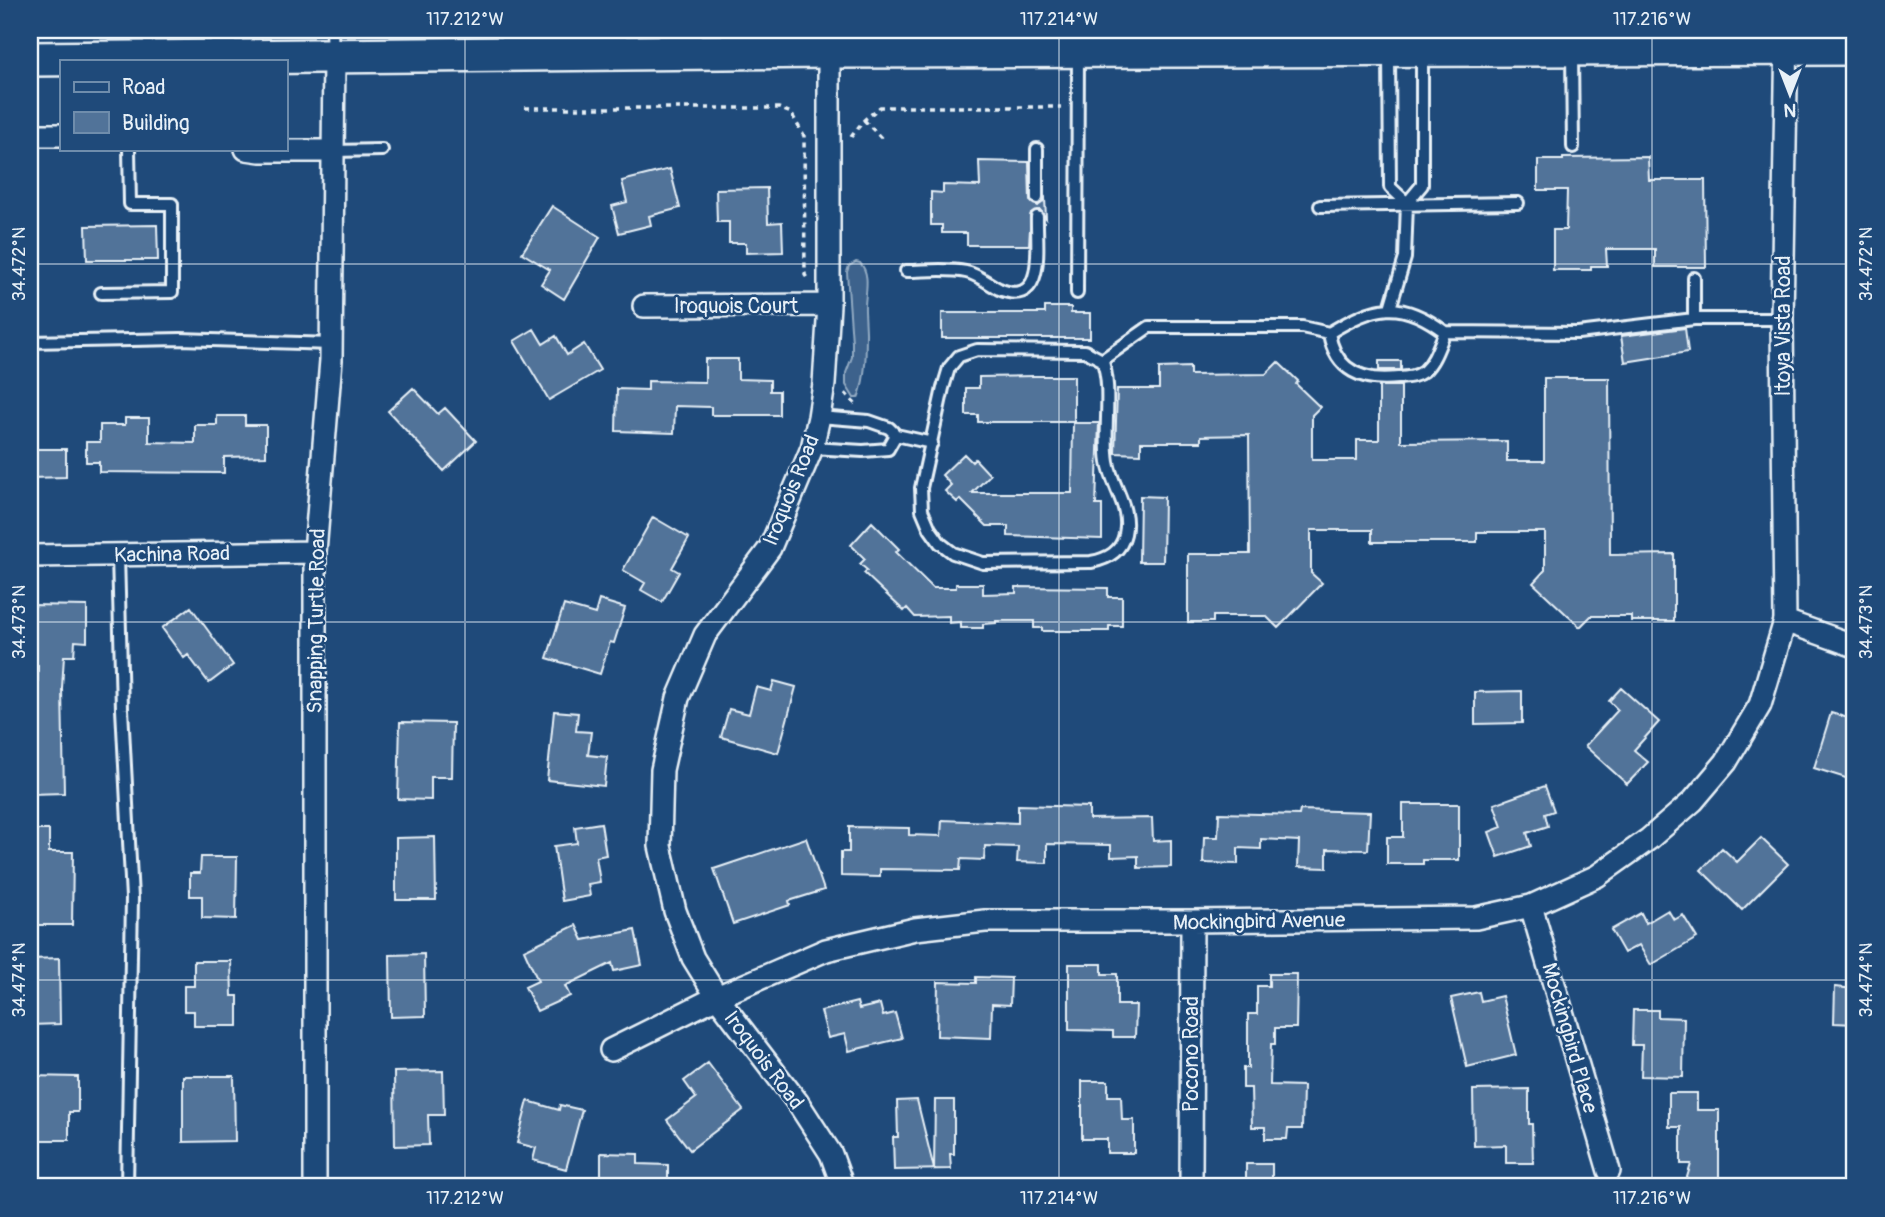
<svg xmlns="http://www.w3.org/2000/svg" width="1885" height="1217" font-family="Pangolin,sans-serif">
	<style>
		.green { fill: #3c628c; stroke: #92aac2; stroke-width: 2 }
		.building { fill: #517399; stroke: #e8f1f8; stroke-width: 2 }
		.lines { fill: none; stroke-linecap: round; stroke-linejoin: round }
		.service-casing { stroke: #e8f1f8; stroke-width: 16 }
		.minor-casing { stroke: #e8f1f8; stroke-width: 26 }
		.primary-casing { stroke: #e8f1f8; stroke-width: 38 }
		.path { stroke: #e8f1f8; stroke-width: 3.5; stroke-dasharray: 5 5; stroke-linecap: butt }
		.service { stroke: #1f4a7a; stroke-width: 10 }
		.minor { stroke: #1f4a7a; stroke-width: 21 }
		.primary { stroke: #1f4a7a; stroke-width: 33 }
		.ticks { fill: none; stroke: #e8f1f8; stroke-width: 2; stroke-opacity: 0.45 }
		.labels { text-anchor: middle; stroke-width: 5; stroke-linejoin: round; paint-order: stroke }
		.street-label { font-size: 21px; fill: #e8f1f8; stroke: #1f4a7a }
		.neatline { fill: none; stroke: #e8f1f8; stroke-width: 2.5 }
		.ticks-label { font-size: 18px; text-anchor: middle; fill: #e8f1f8 }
	</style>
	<rect width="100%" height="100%" fill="#1f4a7a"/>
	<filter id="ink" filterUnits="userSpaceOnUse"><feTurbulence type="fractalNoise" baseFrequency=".0143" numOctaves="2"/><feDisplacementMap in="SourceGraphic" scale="14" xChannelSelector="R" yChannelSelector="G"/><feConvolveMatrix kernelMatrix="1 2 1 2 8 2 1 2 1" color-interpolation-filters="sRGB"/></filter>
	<g filter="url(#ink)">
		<path class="green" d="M856,262L860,263C872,275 864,296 865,311C867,335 867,377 858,398H854L846,385V373L852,357V342L847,272L849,266Z"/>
		<path class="building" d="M1648,157L1649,180H1705L1706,267H1655V249H1606L1607,266H1591V270H1553V230H1566L1567,190H1538V160H1563V158Z
			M979,161L1029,162L1030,201L1038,206L1045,198L1046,218L1040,210L1031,213L1029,245H967V233H942V225H931V192L943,193V185L980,186Z
			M670,169L680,208L649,216L651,225L619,233L612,206L627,202L622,181Z
			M767,188L768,223L782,222L783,252L746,253V243H729V222H717L716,189Z
			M552,206L600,237L564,299L541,284L550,270L522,253Z
			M157,225L158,260H87L86,226Z
			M1045,307H1071V313H1090V338H942V313H1045Z
			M1685,328L1688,352L1625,362L1621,336Z
			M534,329L543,344L556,336L567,355L584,344L600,370L549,400L514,341Z
			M705,359H738V379L770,380V391H779V415H711V407L675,406L674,433L616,431L617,389L648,390V381L705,382Z
			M1379,361H1401V370H1379Z
			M1278,362L1298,381L1296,384L1320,407L1312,415V460H1357V440H1379V386H1401V442L1507,441V461H1544V378H1609L1610,555L1674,554V621H1631V616H1591L1580,627L1533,583L1545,570V532H1477V542H1372V530H1311V573L1322,583L1278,628L1266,616H1213V622H1188V554H1250L1249,435L1201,436V442H1141V454L1115,453L1117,389H1159V368L1190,367V375L1266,374Z
			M1034,376H1074V422H978V415H966V388H979V377Z
			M413,388L438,414L445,408L476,441L444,471L388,411Z
			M217,416H245V425H266V456L224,457V473L99,472V462H86V442H100V425H125V418H149V442L195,443V425H217Z
			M1073,423H1099L1096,505H1102V539L1008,536V526H987L960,499L957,502L945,491L951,485L942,475L964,454L972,462L975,459L990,475L972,493H1072Z
			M30,449H66V477L30,478Z
			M1140,496L1164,497L1163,562H1139Z
			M653,517L689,538L672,568L679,572L662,602L641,590L645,583L623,570Z
			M872,522L899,549L896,552L933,588H956V584H983V594L1016,593V587L1108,588V597H1122V626H1109V631H1042V628H1034V621H996V623L983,624V628H961V622L949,623V616L915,617L907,608L904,611L864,573L867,570L860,564L865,559L851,545Z
			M599,600L625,608L614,643L610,642L600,674L547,658L564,605L595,614Z
			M30,605L87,606V642L75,641L74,656H64L62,688L64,793L30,794V716H37L38,666H30Z
			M191,607L233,665L209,683L188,655L184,658L162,628Z
			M774,681L796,687L778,753L721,737L729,709L749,714L756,687L771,691Z
			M1621,688L1659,722L1634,750L1648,762L1627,784L1585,746L1618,710L1609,701Z
			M1522,691V723L1475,724V692Z
			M554,711L578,713L576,731L591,732L588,755L607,757L604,786L547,780Z
			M1831,713L1855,720V781L1814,768Z
			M400,722L453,723L452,777H431V800L398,799Z
			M1545,786L1554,811L1545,814L1548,826L1527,833L1531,846L1498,857L1489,832L1502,827L1494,804Z
			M1403,804H1459V860H1423V864H1387V837H1403Z
			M1018,805L1089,807V819L1152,818L1153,841L1171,840V867L1138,868V856L1111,857V845L1047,844V863L1017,862L1018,847L985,846L984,860L961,859L960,870L880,869V877L841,876V852H849V827L909,828V835L941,836L942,820L1018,823Z
			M1300,810L1370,812L1368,850L1327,849V868L1298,867L1299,841L1261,839V849L1238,848V864L1203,863L1204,837H1218L1219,813L1299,815Z
			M601,823L606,855L596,857L600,882L588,884L590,896L562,901L554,846L577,843L575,827Z
			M30,830H49V852H73L72,925H35V896H30Z
			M435,837L436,900H396V838Z
			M806,838L824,890L789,901L790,905L733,924L714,869Z
			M1761,838L1788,864L1742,910L1701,870L1722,848L1737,862Z
			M201,857H237L236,919L202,918V896H190V873H200Z
			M1668,910L1674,920L1683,915L1697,938L1651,965L1639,945L1624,953L1611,930L1641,913L1646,923Z
			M576,925L583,940L635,930L642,965L614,971L612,963L565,986L570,996L537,1011L525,987L538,981L524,950Z
			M424,954L425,1016L391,1017L390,955Z
			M59,958L60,1024L30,1025V959Z
			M194,961H231L232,996H238V1026H194V1011H184V986H194Z
			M1069,964H1102V974H1117V1005H1136L1135,1037H1113V1031L1069,1030Z
			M1269,974H1297L1296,1028H1275V1044H1271L1270,1085L1303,1086L1302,1129H1288L1287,1139H1265V1127H1252L1251,1088H1243V1068H1248V1014H1257V986H1269Z
			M976,977L1011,978L1010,1005L992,1004L991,1038L937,1036L938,982L976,983Z
			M1835,987L1855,989V1024L1834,1023Z
			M1479,992L1481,1001L1502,996L1516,1055L1467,1067L1451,998Z
			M857,1002L859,1009L880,1004L883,1016L895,1013L902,1038L849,1051L845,1034L828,1038L821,1011Z
			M1633,1010H1658V1017L1684,1018L1683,1077L1641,1076L1642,1045H1632Z
			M708,1063L743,1110L690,1150L667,1120L696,1098L684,1081Z
			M443,1071L444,1115H428L429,1145L395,1146L394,1072Z
			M30,1076L78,1077V1112H69V1140H30Z
			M183,1076H234L235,1141L183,1142Z
			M1082,1081H1108V1096H1121L1122,1120H1134V1153H1107V1139H1082Z
			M1529,1089V1124H1532L1533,1163H1506V1145L1474,1146L1473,1090Z
			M1669,1093H1697V1110H1719V1187H1684L1691,1164H1681V1127H1669Z
			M917,1100L934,1169L935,1100H954V1154H950L951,1169L894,1170L893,1137H898L897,1101Z
			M528,1101L559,1110L560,1105L582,1110L566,1169L533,1160L536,1148L517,1143Z
			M601,1153L638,1154V1164L668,1165V1187H616V1181H601Z
			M1246,1164H1272V1187H1246Z"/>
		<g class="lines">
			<g class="service-casing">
				<path id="service" d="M332,30L333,53
					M1572,52L1573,147
					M1389,53L1390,187L1407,203
					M1037,149V198
					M334,151L382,150
					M1320,206L1518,203
					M906,271C925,271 947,268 966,272C977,274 989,284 999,289C1047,309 1036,244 1037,217
					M1694,278V319
					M101,293L172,292V204H130L129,149
					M1077,293L1078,53
					M1390,308L1405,258L1407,203L1422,185V52
					M1329,333C1335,371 1363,382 1398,378C1408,377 1416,377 1424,371C1435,361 1439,345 1445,332
					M30,342L181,339L332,344
					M977,350L1085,351L1102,360C1113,386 1103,432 1108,462C1112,487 1131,507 1125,534C1121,552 1108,559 1091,562L983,563L953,553L940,543L930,529L922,510L921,488L943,388L949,368L959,356Z
					M1102,360L1149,327H1302L1329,333C1375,305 1400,298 1445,332L1578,333L1694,319H1782
					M819,417L869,421L889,428L896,435L932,443
					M812,448L863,451L888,449L896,435
					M118,555L122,709L132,898L127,1187"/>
			</g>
			<g class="minor-casing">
				<path id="minor" d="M829,51V305L824,384L819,417L812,448L770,548L705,635L678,698L662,770L660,846L675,911L693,958L717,997L798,1103L831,1154L843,1187
					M30,135H61
					M246,149L260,151H334
					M644,306L829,305
					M30,556L315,552
					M1785,621L1855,646
					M1531,906L1609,1171
					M611,1050L717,997L826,950L915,929L985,921H1192L1476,918L1531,906L1597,876L1649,839L1693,801L1726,762L1760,705L1785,621L1782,319L1787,30
					M315,1187V552L331,360L334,56
					M1191,1187L1192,921"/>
			</g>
			<g class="primary-casing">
				<path id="primary" d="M30,59L829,51L1855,48"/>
			</g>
			<path class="path" d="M525,108H779L791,113L804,136L805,275L807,278
				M864,120L884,141
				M851,137L864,120L880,107H1061
				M845,393L856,405"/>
			<use href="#service" class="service"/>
			<use href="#minor" class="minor"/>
			<use href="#primary" class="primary"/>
		</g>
	</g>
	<path class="ticks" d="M465,30V1187M1059,30V1187M1652,30V1187M30,264H1855M30,622H1855M30,980H1855"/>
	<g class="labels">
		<g class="street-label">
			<text x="736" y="313">Iroquois Court</text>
			<text transform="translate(1783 326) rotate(-90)" y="7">Itoya Vista Road</text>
			<text transform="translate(791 490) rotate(-68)" y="7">Iroquois Road</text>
			<text transform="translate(172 554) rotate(-1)" y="7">Kachina Road</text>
			<text transform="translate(316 621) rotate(-89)" y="7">Snapping Turtle Road</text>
			<text transform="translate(1259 921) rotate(-1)" y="7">Mockingbird Avenue</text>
			<text transform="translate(1570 1038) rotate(74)" y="7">Mockingbird Place</text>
			<text transform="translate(1191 1054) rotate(-90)" y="7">Pocono Road</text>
			<text transform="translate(764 1060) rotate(53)" y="7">Iroquois Road</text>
		</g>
	</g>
	<rect width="1885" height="1217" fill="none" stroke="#1f4a7a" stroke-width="77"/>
	<rect x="60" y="60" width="228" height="91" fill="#1f4a7a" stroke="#6f8dac" stroke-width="2"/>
	<rect x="74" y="82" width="35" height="10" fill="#1f4a7a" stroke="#6f8dac" stroke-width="2"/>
	<text x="122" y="94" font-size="21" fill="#e8f1f8">Road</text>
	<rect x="74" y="112" width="35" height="21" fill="#517399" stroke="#6f8dac" stroke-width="2"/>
	<text x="122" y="130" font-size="21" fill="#e8f1f8">Building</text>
	<g transform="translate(1790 94) rotate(180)" stroke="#1f4a7a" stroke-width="5" paint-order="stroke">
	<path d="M0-5L12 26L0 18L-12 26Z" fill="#e8f1f8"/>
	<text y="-10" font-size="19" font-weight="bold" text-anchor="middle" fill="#e8f1f8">N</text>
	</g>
	<rect x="38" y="38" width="1808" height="1140" class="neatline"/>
	<g class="ticks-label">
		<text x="465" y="25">117.212°W</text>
		<text x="1059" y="25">117.214°W</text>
		<text x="1652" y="25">117.216°W</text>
		<text transform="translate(1866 264) rotate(-90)" y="6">34.472°N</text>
		<text transform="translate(19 264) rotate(-90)" y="6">34.472°N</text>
		<text transform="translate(1866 622) rotate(-90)" y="6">34.473°N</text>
		<text transform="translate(19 622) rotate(-90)" y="6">34.473°N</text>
		<text transform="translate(1866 980) rotate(-90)" y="6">34.474°N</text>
		<text transform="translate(19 980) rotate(-90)" y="6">34.474°N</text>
		<text x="465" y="1204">117.212°W</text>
		<text x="1059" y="1204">117.214°W</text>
		<text x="1652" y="1204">117.216°W</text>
	</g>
</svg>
